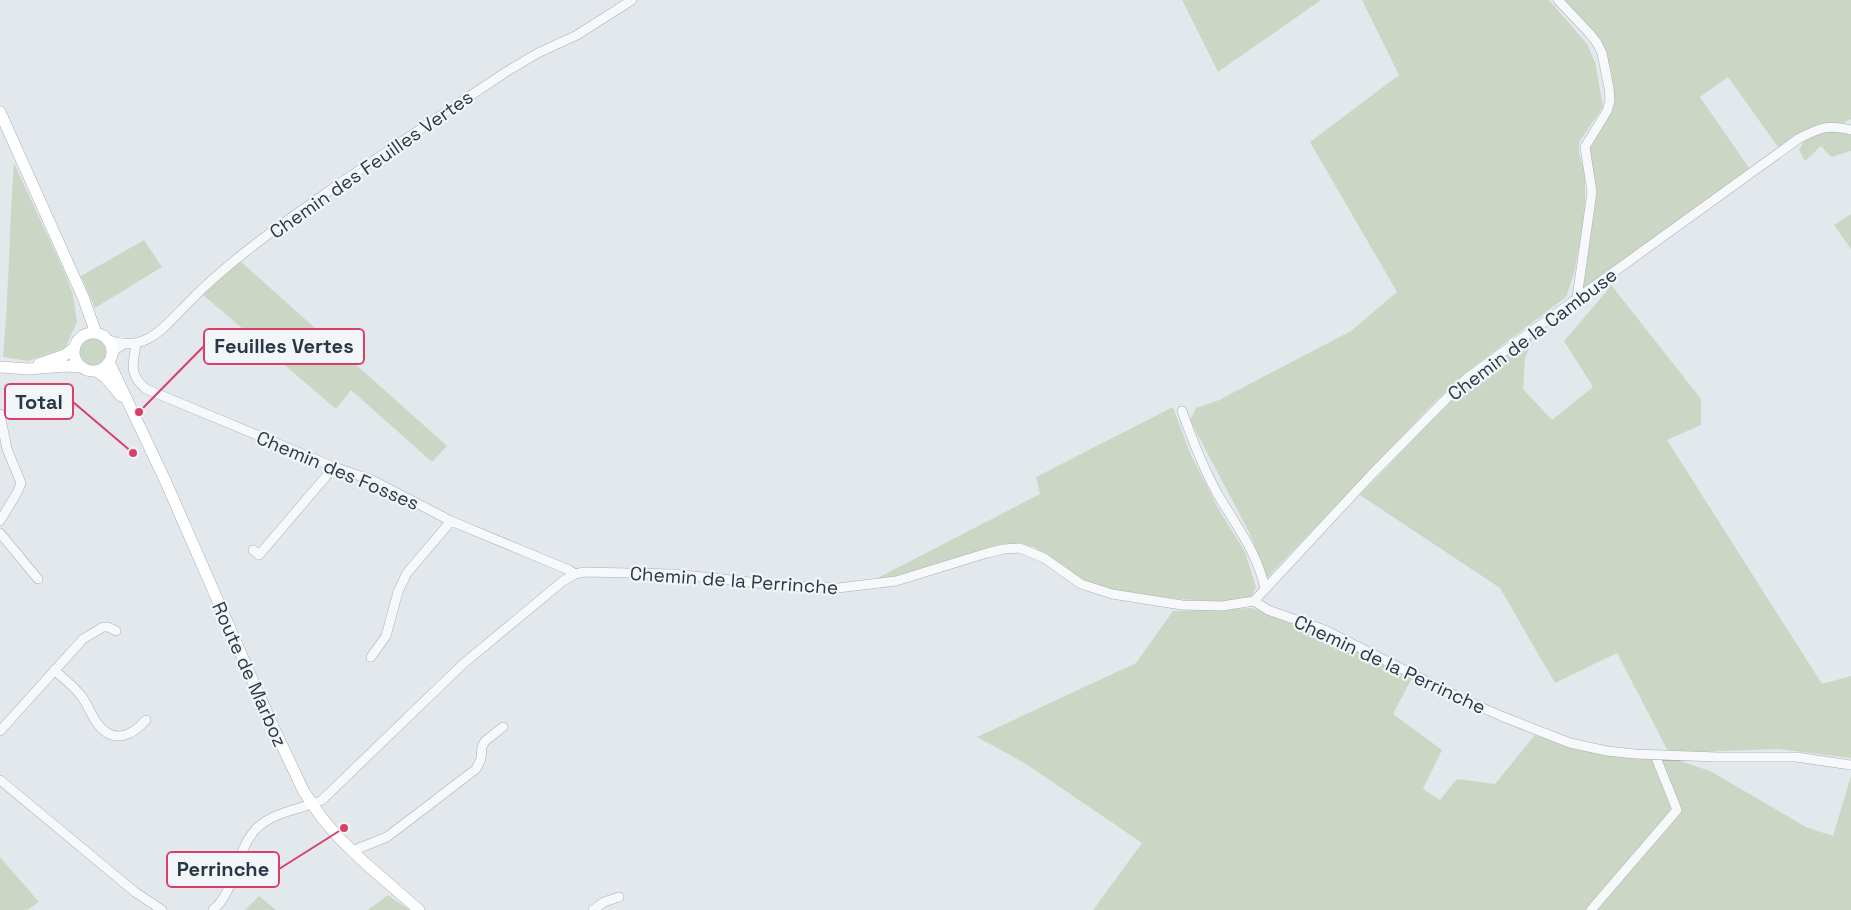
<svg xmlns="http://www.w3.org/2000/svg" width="1851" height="910" font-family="'Space Grotesk',sans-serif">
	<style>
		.green { fill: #cbd7c4 }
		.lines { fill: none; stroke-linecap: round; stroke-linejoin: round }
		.street-casing { stroke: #a7afb7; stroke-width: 10 }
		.secondary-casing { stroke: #a7afb7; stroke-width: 12 }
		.street { stroke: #f7f8fa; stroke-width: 9 }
		.secondary { stroke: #fff; stroke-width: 11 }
		.labels { text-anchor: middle; stroke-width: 4.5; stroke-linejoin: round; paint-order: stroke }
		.street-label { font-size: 19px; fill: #293746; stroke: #f3f6f9 }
		.leader { fill: none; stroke: #d94067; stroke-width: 2 }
		.callout-dot { fill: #d94067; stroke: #f3f6f9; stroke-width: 2 }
		.callout { fill: #f3f6f9; stroke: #d94067; stroke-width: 2 }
		.callout-label { font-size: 20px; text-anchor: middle; font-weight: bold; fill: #293746 }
	</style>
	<rect width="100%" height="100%" fill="#e3e8ec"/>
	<path class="green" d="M1182,0H1321L1218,72Z
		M1362,0H1549L1587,44L1595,62L1603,107L1579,142V153L1585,175V216L1574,274L1566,297L1463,375L1430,407L1267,578L1250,534L1190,420L1196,408L1219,400L1351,331L1397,292L1310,142L1399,75Z
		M1560,0H1851V119L1845,122V130L1851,134V151L1831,157L1821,146L1805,161L1799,150L1804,141L1797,134L1778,147L1728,77L1700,97L1749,168L1648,243L1583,288L1581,284L1595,204L1589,151L1591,142L1613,89L1611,70L1607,58Z
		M14,163L64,271L73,294L77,322L65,348L28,361L3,357C9,293 9,228 14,163Z
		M1851,214V249L1834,225Z
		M144,240L162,267L95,308L81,276Z
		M240,261L447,446L432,462L351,390L336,409L202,294Z
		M1608,281L1701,399V425L1667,440L1822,684L1851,676V758L1778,749L1669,753L1617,653L1555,683L1500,588L1360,495L1473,377L1533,337L1525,359L1523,389L1552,420L1593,387L1564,341L1607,291Z
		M80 352a13 13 0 1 1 26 0a13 13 0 1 1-26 0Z
		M1173,407L1190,453L1218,508L1245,552L1256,587L1250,599L1225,602L1164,598L1107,589L1082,581L1034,547L1012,544L916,573L870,582L1040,494L1036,477Z
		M1252,608L1316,630L1412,678L1393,714L1442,750L1423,789L1440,800L1457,779L1495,784L1535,735L1601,754L1680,761L1710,771L1806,827L1833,836L1851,776V910H1093L1142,843L1026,764L977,737L1136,663L1173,611Z
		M0,857L39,902L27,910H0Z
		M388,895L409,910H368Z
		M259,896L276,910H245Z"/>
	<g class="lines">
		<g class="street-casing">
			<path id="street" d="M1558,0L1590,34L1597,43L1602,53L1609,88L1610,101L1607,111L1585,147L1592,192L1577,298
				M109,340C144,353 163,329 185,306C230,259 286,221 339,184C395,146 450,109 506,72L538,53L577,35L632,0
				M136,343C134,363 127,373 146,389L334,467L372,480L451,521L569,570L575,574
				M112,356L115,350L124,344
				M1182,411C1192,439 1202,466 1217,493C1235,524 1258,553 1265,589
				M0,414L7,449L21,483L18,491L0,521
				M0,533L38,579
				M253,550L259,555L334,467
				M1254,601L1372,474L1467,378L1798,139C1819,128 1827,124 1851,130
				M371,657L386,636L398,592L407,573L451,521
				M54,670C63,678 74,686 82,697C88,705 91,715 97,723C113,745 132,736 146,720
				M0,731L83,639L103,627H108L116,631
				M0,780L135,892L162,910
				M352,851L387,837L476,769L481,759L482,747L485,741L503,727
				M213,910C237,889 235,851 256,829C274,811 300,810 322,800L463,664L563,581L575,574L584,572L674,574L786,586L838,588L896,581L987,553L1004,549L1020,548L1044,558L1081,584L1112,594L1182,605L1222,606L1254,601L1268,610L1325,630L1452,694L1501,716L1570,743L1607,751L1635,754L1717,757H1796L1851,765
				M593,910L604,902L619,897
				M1591,910L1677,810L1655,755"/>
		</g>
		<g class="secondary-casing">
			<path id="secondary" d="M0,112L83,297L96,333
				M74 352a19 19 0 1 1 38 0a19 19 0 1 1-38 0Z
				M109,362L165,480L270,720L304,792L322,818L338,837L365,863L419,910
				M39,364L65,355L75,347
				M0,367L28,369L66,366L82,367
				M96,371L105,377L121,396"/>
		</g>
		<use href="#street" class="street"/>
		<use href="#secondary" class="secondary"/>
	</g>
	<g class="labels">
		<g class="street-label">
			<text transform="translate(371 164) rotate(-35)" y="7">Chemin des Feuilles Vertes</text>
			<text transform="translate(1532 334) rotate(-37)" y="7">Chemin de la Cambuse</text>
			<text transform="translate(338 470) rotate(23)" y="7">Chemin des Fosses</text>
			<text transform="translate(734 580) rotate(4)" y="7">Chemin de la Perrinche</text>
			<text transform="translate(1390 664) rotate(25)" y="7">Chemin de la Perrinche</text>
			<text transform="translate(250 674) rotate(66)" y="7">Route de Marboz</text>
		</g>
	</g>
	<path class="leader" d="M139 412L204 346M133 453L73 402M344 828L279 869"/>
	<g class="callout-dot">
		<circle cx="139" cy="412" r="5"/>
		<circle cx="133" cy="453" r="5"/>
		<circle cx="344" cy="828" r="5"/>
	</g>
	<g class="callout">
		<rect x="204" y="329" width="160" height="35" rx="5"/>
		<rect x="5" y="384" width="68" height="35" rx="5"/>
		<rect x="167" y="852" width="112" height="35" rx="5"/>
	</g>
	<g class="callout-label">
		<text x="284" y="353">Feuilles Vertes</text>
		<text x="39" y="409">Total</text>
		<text x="223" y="876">Perrinche</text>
	</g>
</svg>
